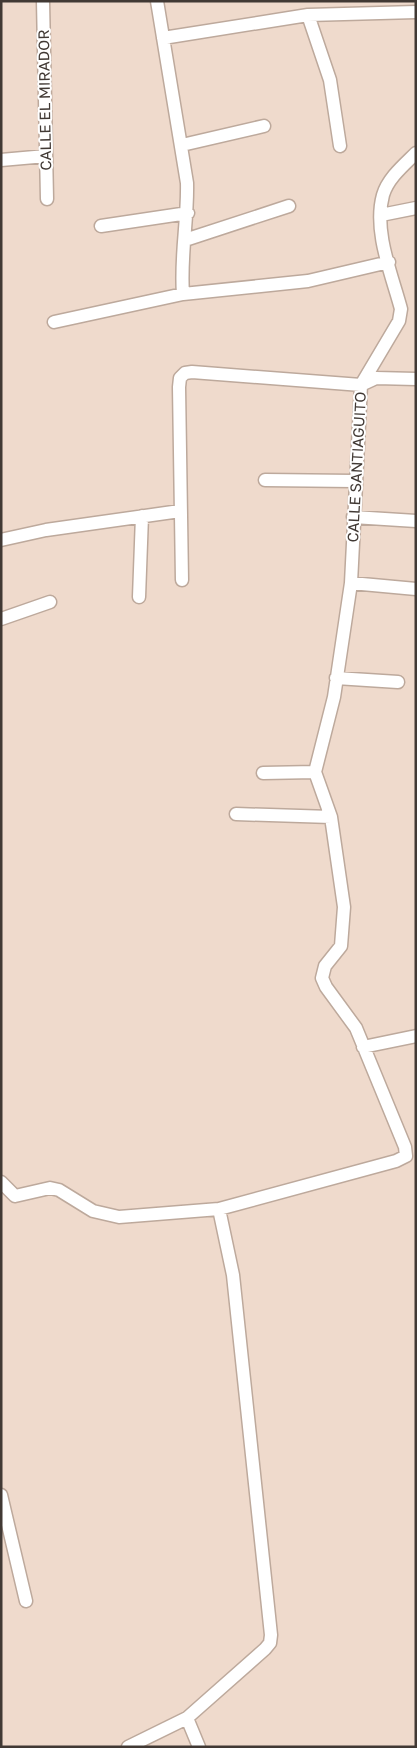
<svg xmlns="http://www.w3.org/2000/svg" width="417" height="1748" font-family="'Golos Text',sans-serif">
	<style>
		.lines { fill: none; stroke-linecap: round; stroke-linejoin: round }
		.street-casing { stroke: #bda99c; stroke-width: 15 }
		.street { stroke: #fff; stroke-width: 12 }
		.labels { text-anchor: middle; stroke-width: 4; stroke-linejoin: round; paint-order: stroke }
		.street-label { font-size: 15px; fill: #413934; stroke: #fff }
	</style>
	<rect width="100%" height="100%" fill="#efdacc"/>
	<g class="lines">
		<g class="street-casing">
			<path id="street" d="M43,1L47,199
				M157,1L187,183C188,220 180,257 183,294
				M308,15L330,80L340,146
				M163,38L308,15L416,12
				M182,145L264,126
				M1,160L46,156
				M381,215L416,208
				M101,226L188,213
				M185,240L289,206
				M54,322L183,294L308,281L389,262
				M265,480L354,481
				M353,517L416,521
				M1,540L46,530L180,511
				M182,580L179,387L180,378L185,373L192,372L361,385L376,378L416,379
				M351,583L416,589
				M139,597L142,516
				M1,619L50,602
				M336,678L398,682
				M315,772L334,697L351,583L361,385L399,321L401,309C392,275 373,231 383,195C388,178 404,165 416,153
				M263,773L315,772
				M236,814L331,817
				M363,1047L416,1036
				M1,1182L15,1196L50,1188L59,1190L93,1211L119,1217L219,1209L396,1161L406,1156L405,1147L356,1028L326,987L322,978L325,966L341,946L344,907L331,817L315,772
				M1,1495L26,1601
				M128,1747L187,1718
				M199,1747L187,1718L265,1649L270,1643L271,1635L233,1275L219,1209"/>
		</g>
		<use href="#street" class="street"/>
	</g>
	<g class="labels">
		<g class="street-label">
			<text transform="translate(45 100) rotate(-91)" y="5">CALLE EL MIRADOR</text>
			<text transform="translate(357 467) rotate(-87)" y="5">CALLE SANTIAGUITO</text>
		</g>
	</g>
	<rect width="417" height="1748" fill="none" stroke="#413934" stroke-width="5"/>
</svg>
